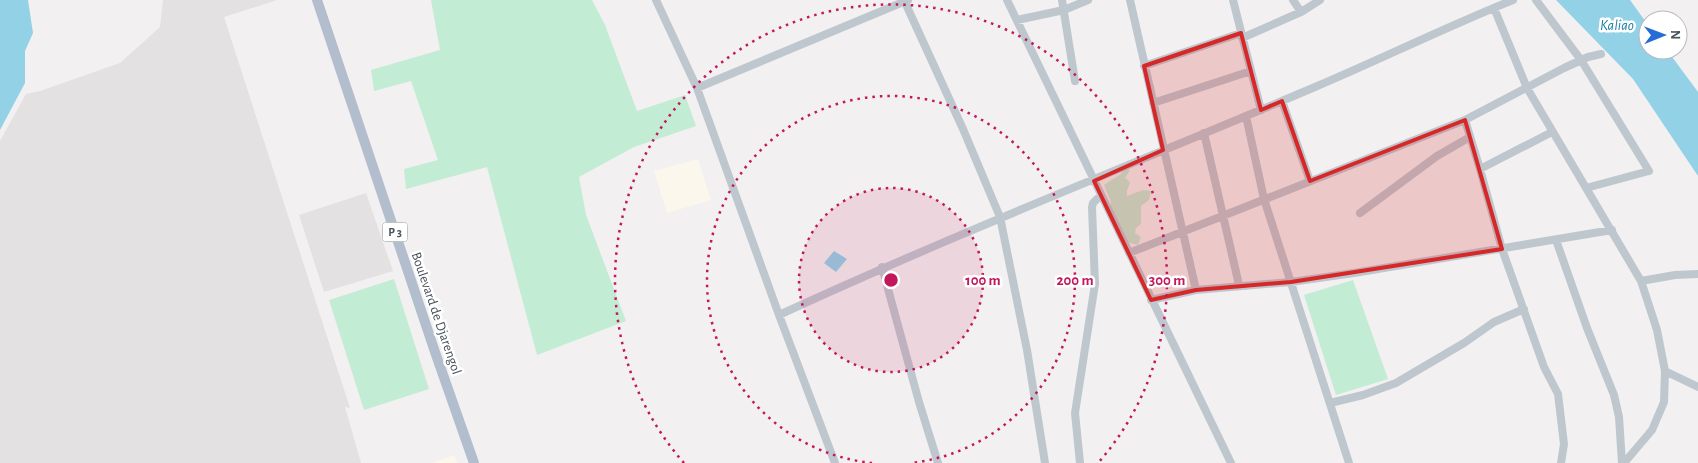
<svg xmlns="http://www.w3.org/2000/svg" width="1698" height="463" font-family="'Alegreya Sans',sans-serif">
	<style>
		.commercial { fill: #fbf7ec }
		.education { fill: #e3e1e1 }
		.green { fill: #c2ecd4 }
		.water { fill: #92d1e6 }
		.lines { fill: none; stroke-linecap: round; stroke-linejoin: round }
		.minor { stroke: #bfc7ce; stroke-width: 8 }
		.major { stroke: #b2becd; stroke-width: 10 }
		.marked { fill: #d62828; fill-opacity: 0.2; stroke: #d62828; stroke-width: 4; stroke-linejoin: round }
		.ring { fill: none; stroke: #c2185b; stroke-width: 2.5; stroke-dasharray: 2.5 5 }
		.labels { text-anchor: middle; stroke-width: 5; stroke-linejoin: round; paint-order: stroke }
		.shield { fill: #fff; stroke: #80878d; stroke-width: 1 }
		.shield-label { font-size: 12px; font-weight: bold; fill: #49535c }
		.street-label { font-size: 14px; fill: #49535c; stroke: #fff }
		.water-label { font-size: 15px; font-style: italic; fill: #167fa2; stroke: #fff }
		.centre { fill: #c2185b; stroke: #fff; stroke-width: 2.5 }
		.ring-label { font-size: 15px; text-anchor: middle; font-weight: bold; fill: #c2185b; stroke: #fff; stroke-width: 5; stroke-linejoin: round; paint-order: stroke }
	</style>
	<rect width="100%" height="100%" fill="#f2f0f0"/>
	<path class="commercial" d="M698,159L711,200L667,213L654,171Z
		M454,455L457,463H432Z"/>
	<path class="education" d="M163,0H277L224,17L350,408L345,407L361,463H0V141L26,94L40,91L120,63L160,27Z
		M366,193L393,271L324,292L299,215Z"/>
	<path class="green" d="M431,0H592L605,25L637,111L685,95L696,126L634,147L579,177L586,215L626,321L537,355L487,167L406,189L404,169L438,160L411,81L374,91L371,70L440,50Z
		M1124,167L1130,170L1125,178L1130,182L1127,191V196L1143,190L1151,191L1149,200L1141,206V224L1136,228L1135,233L1141,237L1138,245L1123,241L1110,214L1111,202L1104,185L1121,174Z
		M394,279L429,389L364,410L329,300Z
		M1353,280L1388,379L1336,395L1304,295Z"/>
	<path class="water" d="M0,0H28L33,33L25,51V83L0,130Z
		M1556,0H1630L1648,25V50H1667L1698,92V176L1633,79Z
		M834,251L847,259L836,272L824,263Z"/>
	<g class="lines">
		<path class="minor" d="M656,0L697,88L779,315L835,463
			M904,0L963,129L1000,217L1027,350L1045,463
			M1007,0L1231,463
			M1062,0L1075,81
			M1130,0L1196,290
			M1233,0L1261,110
			M1293,0L1301,12
			M1536,0L1581,60L1649,171L1586,188
			M1494,8L1527,88L1641,281L1657,330L1665,371L1664,402L1652,430L1624,463
			M1017,20L1064,10L1088,0
			M1242,38L1301,12L1320,0
			M1144,66L1241,33
			M697,88L908,0
			M1282,101L1310,181
			M1153,103L1251,71
			M1246,116L1264,199L1349,463
			M1465,120L1480,169L1502,249L1544,367L1558,394L1564,444L1561,463
			M1204,133L1239,285
			M1480,169L1552,132
			M1360,213L1437,156L1470,137
			M1556,240L1587,328L1614,395L1619,417L1622,463
			M1129,253L1465,120L1564,68L1588,57L1601,54
			M882,267L919,402L938,463
			M1641,281L1675,275L1698,274
			M1151,300L1196,290L1291,282L1354,273L1612,230
			M779,315C955,234 1136,163 1315,87C1381,59 1446,27 1513,0
			M1665,371L1698,387
			M1330,403L1363,395L1396,383L1464,343L1494,322L1524,309
			M1080,463L1075,413L1095,284L1092,207L1093,203L1101,195"/>
		<path class="major" d="M317,0L435,352L474,463"/>
	</g>
	<path class="marked" d="M1241,33L1261,110L1282,101L1310,181L1465,120L1502,249L1291,282L1196,290L1151,300L1094,181L1163,150L1144,66Z"/>
	<circle cx="891" cy="280" r="92" fill="#c2185b" fill-opacity=".12"/>
	<g class="ring">
		<circle cx="891" cy="280" r="92"/>
		<path d="M872 463A184 184 0 1 1 910 463"/>
		<path d="M684 463A276 276 0 1 1 1098 463"/>
	</g>
	<g class="labels">
		<rect class="shield" x="382.5" y="222.5" width="25" height="19" rx="4"/>
		<g class="shield-label">
			<text x="395" y="236">P 3</text>
		</g>
		<g class="street-label">
			<text transform="translate(437 313) rotate(71)" y="5">Boulevard de Djarengol</text>
		</g>
		<g class="water-label">
			<text x="1617" y="30">Kaliao</text>
		</g>
	</g>
	<circle cx="891" cy="280" r="8" class="centre"/>
	<g class="ring-label">
		<text x="983" y="285">100 m</text>
		<text x="1075" y="285">200 m</text>
		<text x="1167" y="285">300 m</text>
	</g>
	<g transform="translate(1663 35) rotate(89)"><circle r="24" fill="#ffffff" stroke="#b6babe"/>
	<path d="M0-4L9 19L0 12L-9 19Z" fill="#266cd7"/>
	<text y="-8" font-size="14" font-weight="bold" text-anchor="middle" fill="#49535c">N</text>
	</g>
</svg>
